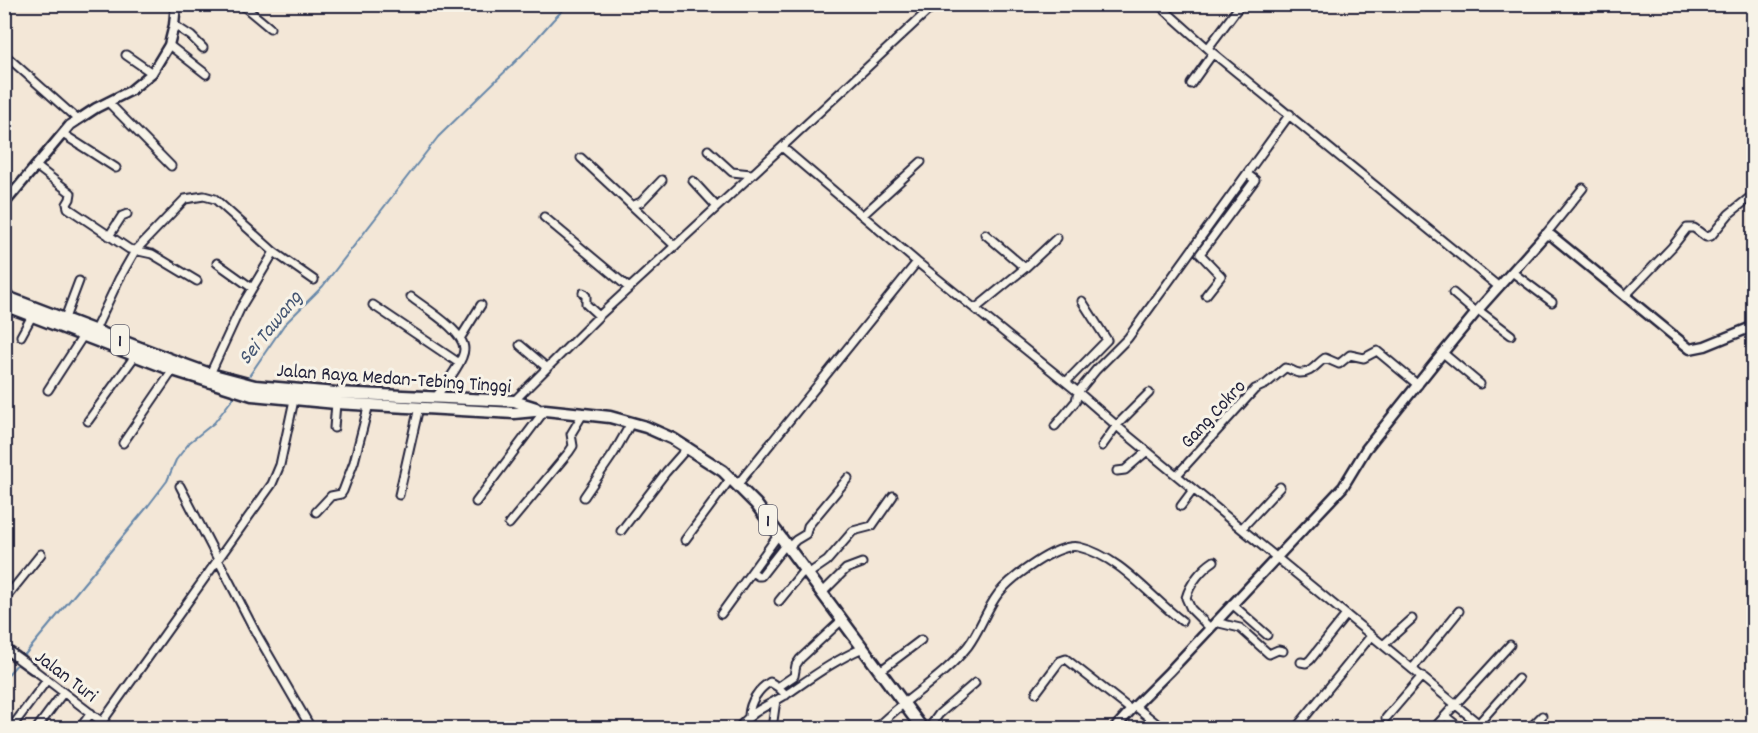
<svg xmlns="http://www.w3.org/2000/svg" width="1758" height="733" font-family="Dekko,sans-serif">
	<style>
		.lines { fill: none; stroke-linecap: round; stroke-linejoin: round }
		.stream { stroke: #6687a9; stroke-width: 2 }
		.minor-casing { stroke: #22223b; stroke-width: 11 }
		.tertiary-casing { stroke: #22223b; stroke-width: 13 }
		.trunk-casing { stroke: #22223b; stroke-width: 15 }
		.minor { stroke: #f7f3e8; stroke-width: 7 }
		.tertiary { stroke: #f7f3e8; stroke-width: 8 }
		.trunk { stroke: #f7f3e8; stroke-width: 10 }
		.labels { text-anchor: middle; stroke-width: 6; stroke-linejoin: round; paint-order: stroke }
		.shield { fill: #f7f3e8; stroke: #62616f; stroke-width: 1.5 }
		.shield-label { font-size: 18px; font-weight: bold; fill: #22223b }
		.street-label { font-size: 20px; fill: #22223b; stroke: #f7f3e8 }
		.water-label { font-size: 21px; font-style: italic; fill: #445572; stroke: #f7f3e8 }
	</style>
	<rect width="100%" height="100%" fill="#f3e7d7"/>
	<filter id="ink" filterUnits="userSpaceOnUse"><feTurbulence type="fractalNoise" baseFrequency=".0167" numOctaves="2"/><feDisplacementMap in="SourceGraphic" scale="12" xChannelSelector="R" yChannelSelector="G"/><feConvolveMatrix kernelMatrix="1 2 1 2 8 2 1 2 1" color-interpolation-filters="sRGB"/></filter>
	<g filter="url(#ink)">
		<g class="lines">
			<path class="stream" d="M247,379L284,325L323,286L438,137L522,55L553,20L569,4
				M22,658L148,506L167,481L176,460L190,442L214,423L237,393
				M4,679L19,662"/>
			<g class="minor-casing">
				<path id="minor" d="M241,4L270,28
					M1158,4L1213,53L1499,287
					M174,25L191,36L203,48
					M169,45L206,74
					M1208,48L1241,4
					M4,54L77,119
					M126,55L152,73
					M1191,84L1213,53
					M108,102L171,166
					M63,134L116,168
					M782,147L935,4
					M708,150L732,172L751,174
					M581,158L675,246
					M36,166L71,193L70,199L67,204L68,208L129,249L152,254L197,281
					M693,181L717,207
					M634,205L641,202L662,180
					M863,215L921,162
					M544,217L629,288
					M985,234L1025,268
					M1545,235L1583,188
					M109,236L122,216L127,214
					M217,263L252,288
					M1512,272L1552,302
					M583,293L586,296V304L599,316
					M1453,293L1476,313
					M1206,295L1221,276L1200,254L1255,180L1247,174
					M1625,296L1672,247L1687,228H1694L1706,237L1711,236L1729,214L1754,194
					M411,297C425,308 464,331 464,349C464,362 443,387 435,398
					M373,305L459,363
					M975,309L1025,268L1057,238
					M1478,310L1511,335
					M65,318L79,281
					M95,330L119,279L135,251L185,199L204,196L215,199L274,252L314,280
					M21,336L32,316
					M461,337L481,305
					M520,345L546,367
					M1443,353L1480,384
					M210,374L241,307L274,252
					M1066,382L1107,340L1082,301
					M48,390L83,336
					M514,401L599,316L782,147L917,262L1078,392L1125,433L1484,728
					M88,421L135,356
					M1055,426L1076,401L1078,392L1096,370L1128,338L1290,114
					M334,428L336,403
					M123,443L173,370
					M1102,446L1117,425L1149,393
					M1117,471L1125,470L1147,451
					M1177,475L1255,389L1266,384L1285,368C1290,368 1293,372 1299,373C1311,374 1316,364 1325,358L1339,364L1350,355L1364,358L1377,351L1418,385
					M738,484L917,262
					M180,486L256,633L311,728
					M399,495L419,407
					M584,497L614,453L631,423
					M476,502L545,410
					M1181,506L1193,490
					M316,512L331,496L341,494L343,491L354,462L369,404
					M509,524L569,452L573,446L571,434L583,414
					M1242,528L1280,487
					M621,531L666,472L688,447
					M685,540L731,478
					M789,547L796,540L806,534L808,526L848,478
					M752,572L758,576H761L786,544
					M808,574L827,561L853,531L872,526L893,496
					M822,593L846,569L862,563
					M4,600L41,554
					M779,601L805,569
					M1232,604L1267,635
					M721,614L779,534
					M1215,622L1240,628L1269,654L1278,650L1283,651
					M1210,628L1191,609L1186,598C1190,583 1202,569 1214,561
					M1383,645L1412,619
					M1301,662L1306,663L1310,660L1346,615
					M33,669L110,728
					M1412,669L1459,611
					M880,671L921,640
					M1036,693L1060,661L1066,659L1131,710
					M786,695L778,687L794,676L796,665L800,659L842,620
					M1135,706L1162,728
					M749,715C750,702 758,689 770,682L778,687
					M1445,716L1460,728
					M1386,718L1422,676
					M102,722L272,484L280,465L294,400
					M1478,724L1518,679
					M11,728L47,680
					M37,728L63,693
					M80,728L91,713
					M738,728C755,709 766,707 787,694C812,677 835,660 863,648
					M772,728L776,700
					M876,728C904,699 943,678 968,646C980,630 986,610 998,594C1011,578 1058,542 1079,547C1121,557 1149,596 1182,621
					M929,728L939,714L975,683
					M1296,728L1371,636
					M1434,728L1510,645
					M1530,728L1542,716"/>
			</g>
			<g class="tertiary-casing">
				<path id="tertiary" d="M4,204L70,125L96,108L130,91L152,73L169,45L174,25L176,4
					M4,648L33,669
					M1115,728L1131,710L1169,672L1343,487L1366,449L1437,360L1478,310L1545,235L1552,236L1690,349L1705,346L1754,326"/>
			</g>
			<g class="trunk-casing">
				<path id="trunk" d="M4,296L177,362L210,374L255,386L336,393L514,401L536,408
					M4,305L173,370L252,395L336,403L514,413L545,410L583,414L610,417L646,427L673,439L723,471L756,504L922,728"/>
			</g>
			<use href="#minor" class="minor"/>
			<use href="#tertiary" class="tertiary"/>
			<use href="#trunk" class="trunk"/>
		</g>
	</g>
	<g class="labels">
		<g class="shield">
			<rect x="111" y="325" width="18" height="30" rx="4.5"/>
			<rect x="759" y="505" width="18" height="30" rx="4.5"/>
		</g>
		<g class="shield-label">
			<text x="120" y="346">1</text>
			<text x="768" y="526">1</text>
		</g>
		<g class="street-label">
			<text transform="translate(394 377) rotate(4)" y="7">Jalan Raya Medan-Tebing Tinggi</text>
			<text transform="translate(1212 413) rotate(-47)" y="7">Gang Cokro</text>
			<text transform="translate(67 675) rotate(37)" y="7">Jalan Turi</text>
		</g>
		<g class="water-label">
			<text transform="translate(269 327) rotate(-51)" y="7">Sei Tawang</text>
		</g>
	</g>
	<rect width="1758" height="733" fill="none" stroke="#f7f3e8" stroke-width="24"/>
	<rect x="12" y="12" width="1734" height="709" fill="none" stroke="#22223b" stroke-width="2" filter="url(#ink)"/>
</svg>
